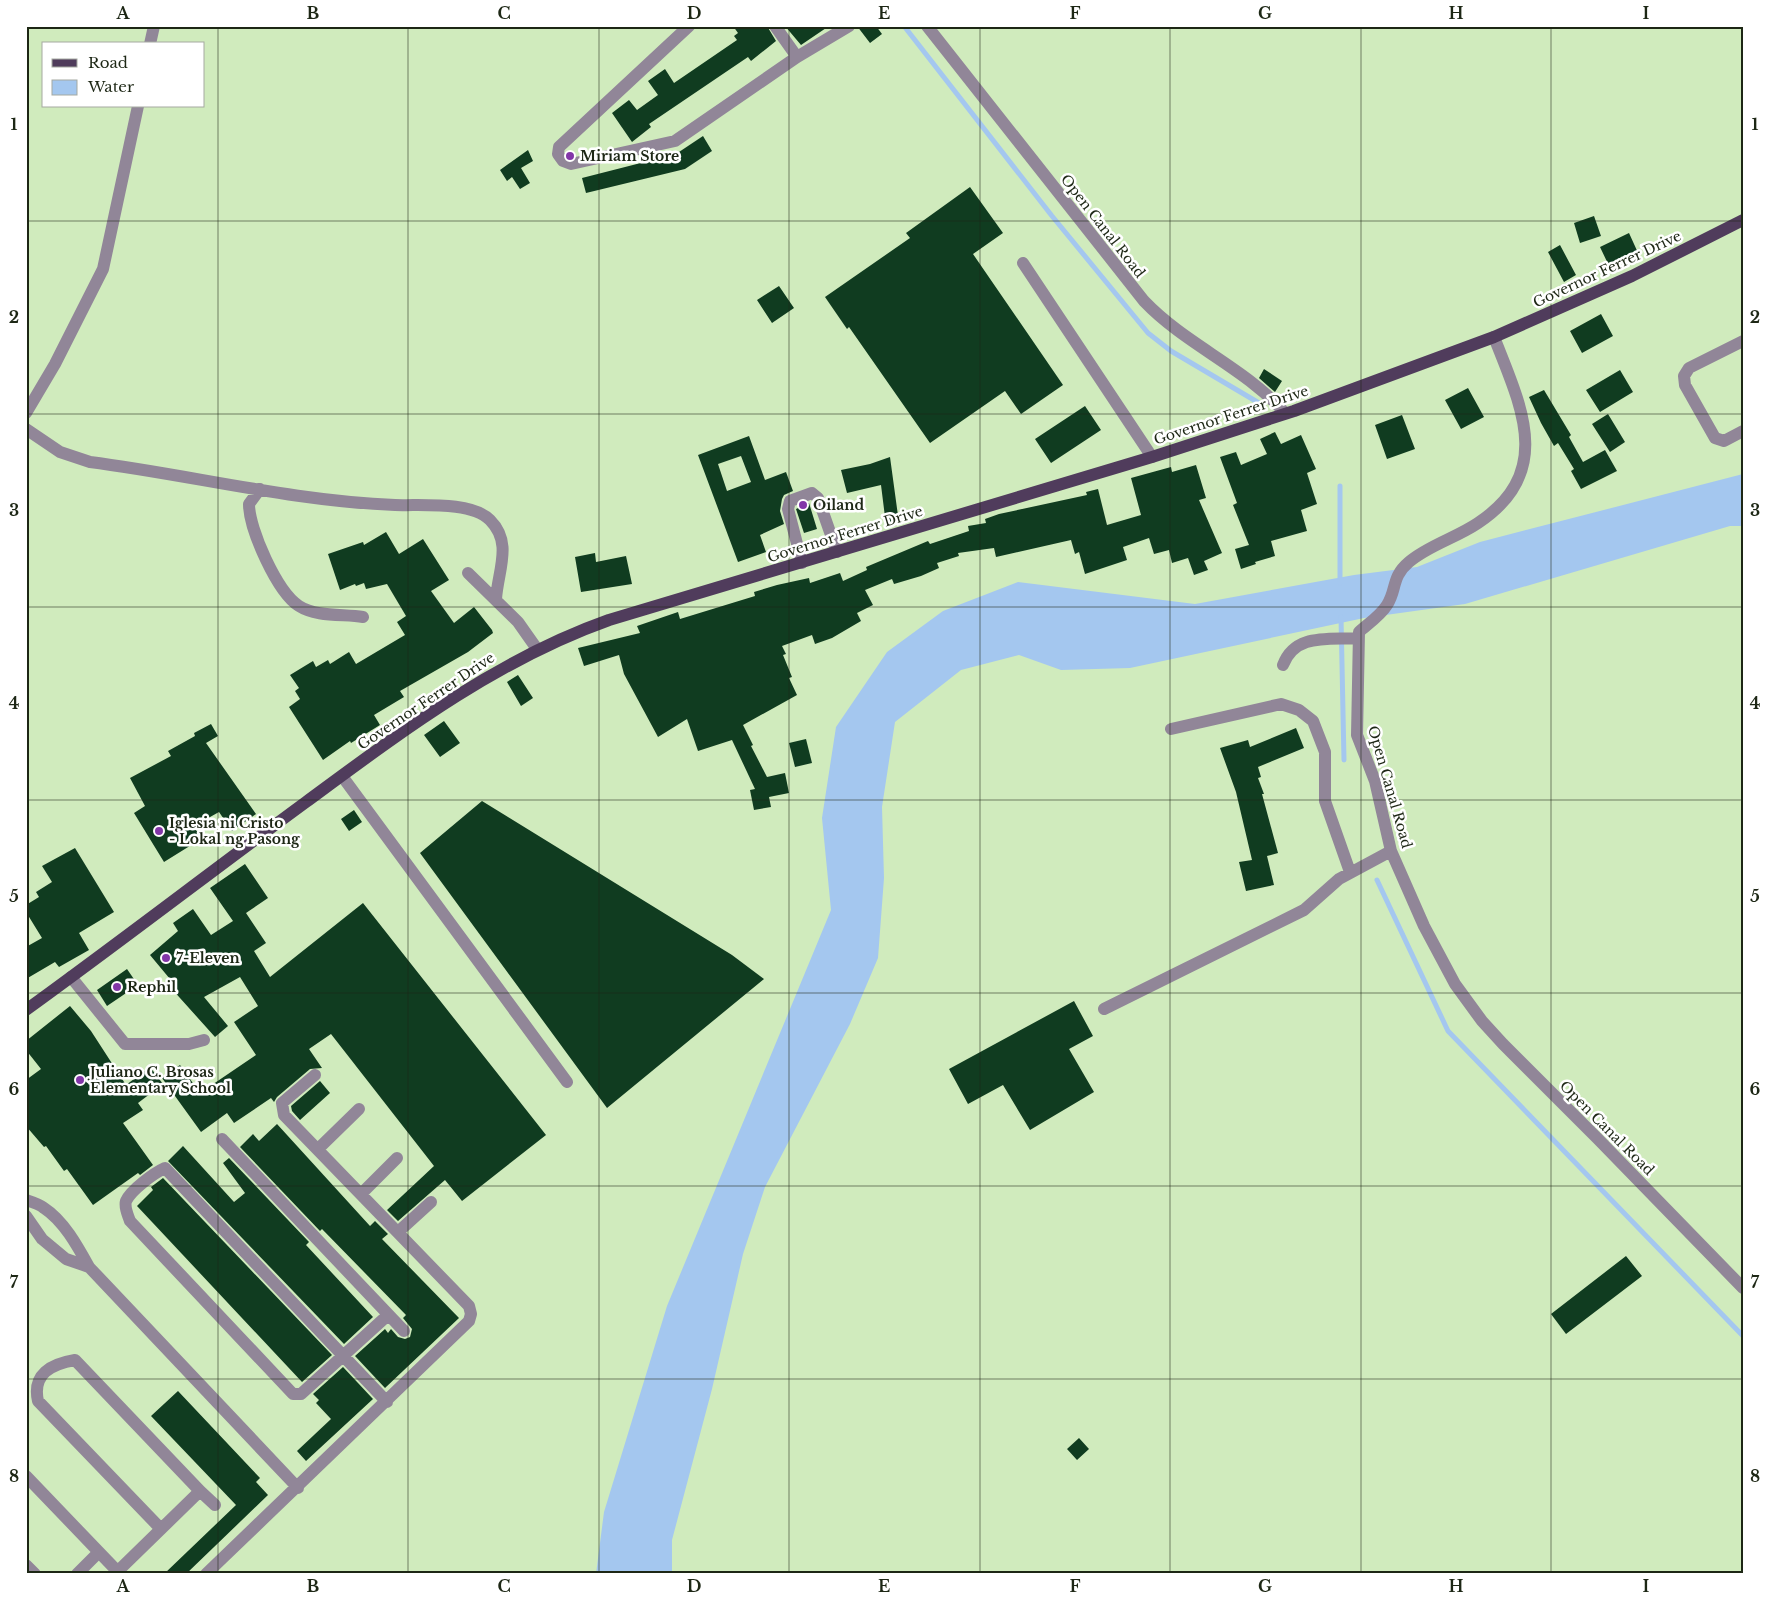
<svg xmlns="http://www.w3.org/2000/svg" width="1769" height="1600" font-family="'Libre Baskerville',serif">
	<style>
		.water { fill: #a4c7ef }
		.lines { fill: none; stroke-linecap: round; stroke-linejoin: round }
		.stream { stroke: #a4c7ef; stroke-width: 5 }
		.building { fill: #103c20; fill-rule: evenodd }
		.minor { stroke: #918698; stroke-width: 12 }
		.major { stroke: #503c5c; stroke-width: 12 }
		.grid { fill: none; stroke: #1d2715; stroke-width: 1; stroke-opacity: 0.55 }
		.poi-dot { fill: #8236a8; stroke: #fff; stroke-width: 2 }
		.labels { text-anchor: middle; stroke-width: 5; stroke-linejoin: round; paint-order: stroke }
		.poi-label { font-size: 14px; font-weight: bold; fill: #1d2715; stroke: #fff; text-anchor: start }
		.street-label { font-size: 14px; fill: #1d2715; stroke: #fff }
		.neatline { fill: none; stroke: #1d2715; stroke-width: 2 }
		.grid-label { font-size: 16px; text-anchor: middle; font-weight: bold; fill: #1d2715 }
	</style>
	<rect width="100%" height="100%" fill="#d0ebbd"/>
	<path class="water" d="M1743,474V526H1730L1465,604L1364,618L1130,668L1061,670L1019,655L961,670L895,722L882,807L884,878L878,958L850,1024L765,1187L743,1254L712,1389L672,1540V1574H596L604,1512L667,1306L831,910L822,818L836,727L887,652L943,611L1018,582L1195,604L1354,575L1417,567L1480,542Z"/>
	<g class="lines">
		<path class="stream" d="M904,26L1052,216L1148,333L1171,351L1259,403
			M1340,486V583
			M1341,617L1344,760
			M1377,880L1448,1031L1743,1336"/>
	</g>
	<path class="building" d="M733,26H767L776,41L751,61L748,57L649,124L651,127L632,142L612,113L629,100L637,110L658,95L648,81L665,69L674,83L737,40L734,36L738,33Z
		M785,26H829L801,45Z
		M857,26H876L882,34L870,43Z
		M703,136L712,151L685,169L586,193L582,178L676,154Z
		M528,150L533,161L521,168L530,183L520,189L512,177L507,181L500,170Z
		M970,187L1003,233L973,254L1063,385L1021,414L1005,391L930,443L849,327L847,329L825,297L910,238L906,233Z
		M1594,216L1601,236L1580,243L1574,223Z
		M1629,233L1639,255L1610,268L1600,247Z
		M1560,245L1576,275L1564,282L1548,252Z
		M779,286L794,308L772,323L757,300Z
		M1601,314L1613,336L1582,353L1570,331Z
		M1264,369L1282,381L1275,392L1259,378Z
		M1620,370L1633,392L1600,412L1586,390Z
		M1468,388L1484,417L1461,429L1445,400Z
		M1544,390L1571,435L1569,437L1583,462L1605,450L1617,471L1581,489L1571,471L1574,469L1558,443L1554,446L1541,423L1529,397Z
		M1085,406L1101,430L1051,463L1035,439Z
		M1608,414L1625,442L1610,452L1592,424Z
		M1402,415L1415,449L1387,459L1375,425Z
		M1275,432L1281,444L1301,435L1316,469L1307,473L1317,504L1301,510L1307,531L1271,541L1275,556L1255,562L1256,564L1241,569L1235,549L1249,545L1233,505L1237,503L1220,457L1236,452L1241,465L1267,454L1260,439Z
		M749,436L765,480L786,472L793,491L784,495L782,499L780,511L784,524L760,535L766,552L738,562L698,455ZM741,456L751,482L727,491L718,464Z
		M890,457L899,523L886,525L881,485L847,493L841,470L870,464Z
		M1196,465L1206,498L1199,500L1222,553L1204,561L1208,570L1194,575L1188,558L1172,563L1169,550L1154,554L1149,538L1123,547L1127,560L1085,574L1079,552L1075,554L1071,540L996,557L994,548L958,553L959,556L937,563L939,568L921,576L894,584L892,579L865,590L873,605L857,613L861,621L832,638L815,644L812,635L782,646L786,654L783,655L792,677L789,678L797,695L743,725L753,745L751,746L767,777L785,773L789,793L769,797L771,807L754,810L750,790L755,789L732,740L698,751L687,719L658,737L624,674L619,655L584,666L578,648L640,633L637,626L678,612L680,619L755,596L754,592L777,585L809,578L810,583L840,573L843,581L867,570L866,567L928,541L930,544L969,531L968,526L986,523L985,519L999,514L1087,495L1086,492L1098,489L1107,525L1141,515L1131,478L1171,467L1172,472Z
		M809,503L817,529L804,533L796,509Z
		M386,532L399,554L423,539L449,580L431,591L454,623L474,607L492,630L493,633L468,652L400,691L404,697L374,715L380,725L351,743L350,741L323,760L289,707L300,699L295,691L299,688L290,675L313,661L316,667L328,660L330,664L349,652L356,664L405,635L397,622L406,616L387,584L366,589L364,583L356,586L355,584L340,590L328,554L363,542L364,545Z
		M595,553L596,562L626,556L632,584L581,592L575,557Z
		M518,675L533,698L521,706L507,682Z
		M444,721L460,743L440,757L424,735Z
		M211,724L218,736L206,743L256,814L232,831L219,812L194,826L201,839L164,862L134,813L145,806L130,778L171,756L168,751L195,736L194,733Z
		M1296,728L1304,748L1258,767L1261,777L1258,778L1264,794H1262L1278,853L1267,856L1274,885L1246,891L1239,862L1252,860L1236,792L1220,748L1248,740L1250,747Z
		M806,739L812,763L795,767L789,743Z
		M482,801L732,955L764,979L607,1108L420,853Z
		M354,810L362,822L349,831L341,819Z
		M75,848L114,912L79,933L89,950L59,967L55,962L26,979V947L42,938L26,912V905L39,897L36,892L52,882L42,866Z
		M245,864L268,898L246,913L266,943L254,951L270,977L363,903L546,1135L462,1201L445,1180L398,1221L387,1210L434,1166L331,1034L309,1049L322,1068L310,1069L277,1097L274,1102L271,1098L234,1123L227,1113L201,1132L162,1078L180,1065L200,1093L256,1055L234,1022L258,1006L240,977L204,997L228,1026L215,1037L171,988L175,985L150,955L178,931L173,923L193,909L211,935L233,921L210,888Z
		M127,969L138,985L107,1006L97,990Z
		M1074,1001L1093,1036L1069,1049L1094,1092L1030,1130L1003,1085L968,1104L949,1069Z
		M70,1006L91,1031L126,1085L150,1067L163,1084L138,1103L143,1110L123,1123L153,1165L140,1175L138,1173L93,1205L67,1169L64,1171L46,1146L44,1147L26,1126V1080L41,1069L26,1050V1041Z
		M320,1081L330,1093L300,1120L292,1111L291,1106Z
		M277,1124L370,1226L375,1221L388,1234L382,1239L459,1318L385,1388L355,1356L385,1329L388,1333L391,1329L398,1337L405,1339L410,1337L412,1329L403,1318L406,1315L322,1229L320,1231L240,1147L253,1134L259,1141Z
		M183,1146L234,1202L245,1193L223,1163L229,1158L309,1242L306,1245L373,1317L344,1344L168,1161Z
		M163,1178L332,1355L302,1382L137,1206L153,1190L151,1187Z
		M1626,1256L1642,1276L1566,1334L1551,1314Z
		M343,1367L373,1399L306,1461L297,1451L331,1419L316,1403L319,1400L313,1394Z
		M178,1391L260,1478L256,1482L268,1495L186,1574H164L236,1505L151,1416Z
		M1079,1438L1089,1449L1077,1460L1067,1449Z"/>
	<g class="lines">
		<path class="minor" d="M689,26L559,147L558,154L563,161L571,164L675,141L797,57L849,26
			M775,26L797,57
			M927,26L1144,301C1186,345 1244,367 1284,412
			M150,44L154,26
			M1023,263L1152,457
			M1494,337C1521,406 1555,472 1478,523C1456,538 1429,545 1409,562C1391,577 1397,590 1387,605C1381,615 1368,624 1359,632L1357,735L1375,781L1391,851L1424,926L1455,984L1482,1021L1503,1044L1598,1139L1743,1288
			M1743,341L1689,368L1684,376L1685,385L1715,438L1724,441L1743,431
			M26,413L55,364L103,269L138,106
			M26,429L60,452L90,462C191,475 292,501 395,505C421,506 471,501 490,520C513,543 498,570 496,599
			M260,489L249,504C249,529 277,592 299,606C316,617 343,614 363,617
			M802,563L788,509L790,501L812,493L818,498L837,552
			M468,573L518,622L537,649
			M1283,665C1295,633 1328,640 1358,638
			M1171,729L1281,704L1299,710L1313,721L1325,752V801L1350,872
			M342,776L567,1082
			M71,977L125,1044H189L204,1040
			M1104,1009L1304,910L1339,879L1391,851
			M222,1139L404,1331
			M318,1149L359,1109
			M362,1193L397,1158
			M26,1200C32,1202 39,1204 44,1208C64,1221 78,1247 89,1267L298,1488
			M26,1216L42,1239L66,1259L89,1267
			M398,1232L431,1202
			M387,1402L165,1168C154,1173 131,1190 126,1201C124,1208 128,1215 130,1221L293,1394H301L388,1315
			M26,1476L120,1574
			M200,1491L215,1505
			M26,1565L35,1574
			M118,1571L200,1491L75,1360C51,1364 32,1374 38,1401L161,1529
			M77,1574L99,1552
			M206,1574L469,1321L471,1314L469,1306L284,1115L282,1103L315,1075"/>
		<path class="major" d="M26,1010C120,942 212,871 306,802C401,732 496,660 609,620L1152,457L1294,411L1494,337L1632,276L1743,220"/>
	</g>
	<path class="grid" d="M218,26V1574M408,26V1574M599,26V1574M789,26V1574M980,26V1574M1170,26V1574M1361,26V1574M1551,26V1574M26,221H1743M26,414H1743M26,607H1743M26,800H1743M26,993H1743M26,1186H1743M26,1379H1743"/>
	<g class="poi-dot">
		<circle cx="570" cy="156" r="5"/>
		<circle cx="803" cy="505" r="5"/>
		<circle cx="159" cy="831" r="5"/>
		<circle cx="166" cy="958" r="5"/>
		<circle cx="117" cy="987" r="5"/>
		<circle cx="80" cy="1080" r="5"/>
	</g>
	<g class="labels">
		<g class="poi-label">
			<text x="580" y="161">Miriam Store</text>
			<text x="813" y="510">Oiland</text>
			<text x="169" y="828">Iglesia ni Cristo<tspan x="169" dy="16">- Lokal ng Pasong</tspan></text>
			<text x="176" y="963">7-Eleven</text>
			<text x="127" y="992">Rephil</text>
			<text x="90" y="1077">Juliano C. Brosas<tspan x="90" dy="16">Elementary School</tspan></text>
		</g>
		<g class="street-label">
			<text transform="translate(1103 226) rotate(52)" y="5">Open Canal Road</text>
			<text transform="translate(1607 269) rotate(-25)" y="5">Governor Ferrer Drive</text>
			<text transform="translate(1231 415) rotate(-18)" y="5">Governor Ferrer Drive</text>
			<text transform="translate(845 534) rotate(-17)" y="5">Governor Ferrer Drive</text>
			<text transform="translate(426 701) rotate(-34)" y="5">Governor Ferrer Drive</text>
			<text transform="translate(1390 787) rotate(74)" y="5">Open Canal Road</text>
			<text transform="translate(1607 1128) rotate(45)" y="5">Open Canal Road</text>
		</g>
	</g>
	<rect width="1769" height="1600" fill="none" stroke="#ffffff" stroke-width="55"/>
	<rect x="42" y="42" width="162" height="65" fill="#ffffff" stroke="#a5a9a1"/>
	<rect x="52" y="59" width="25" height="8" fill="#503c5c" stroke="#a5a9a1"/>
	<text x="88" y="68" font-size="15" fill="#1d2715">Road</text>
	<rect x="52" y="80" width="25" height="15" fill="#a4c7ef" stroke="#a5a9a1"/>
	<text x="88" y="92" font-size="15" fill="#1d2715">Water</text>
	<rect x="28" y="28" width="1714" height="1544" class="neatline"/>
	<g class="grid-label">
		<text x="123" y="19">A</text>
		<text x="313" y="19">B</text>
		<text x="504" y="19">C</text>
		<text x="694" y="19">D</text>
		<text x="884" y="19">E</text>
		<text x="1075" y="19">F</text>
		<text x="1265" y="19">G</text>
		<text x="1456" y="19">H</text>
		<text x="1646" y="19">I</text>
		<text x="14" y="130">1</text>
		<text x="1755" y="130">1</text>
		<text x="14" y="323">2</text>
		<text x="1755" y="323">2</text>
		<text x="14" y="516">3</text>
		<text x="1755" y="516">3</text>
		<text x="14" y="709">4</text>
		<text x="1755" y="709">4</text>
		<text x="14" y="902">5</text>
		<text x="1755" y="902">5</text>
		<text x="14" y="1095">6</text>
		<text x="1755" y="1095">6</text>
		<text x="14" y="1288">7</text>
		<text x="1755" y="1288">7</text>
		<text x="14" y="1482">8</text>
		<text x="1755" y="1482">8</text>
		<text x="123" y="1592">A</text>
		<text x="313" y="1592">B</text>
		<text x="504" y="1592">C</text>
		<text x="694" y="1592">D</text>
		<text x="884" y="1592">E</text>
		<text x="1075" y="1592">F</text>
		<text x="1265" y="1592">G</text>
		<text x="1456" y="1592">H</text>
		<text x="1646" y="1592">I</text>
	</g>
</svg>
